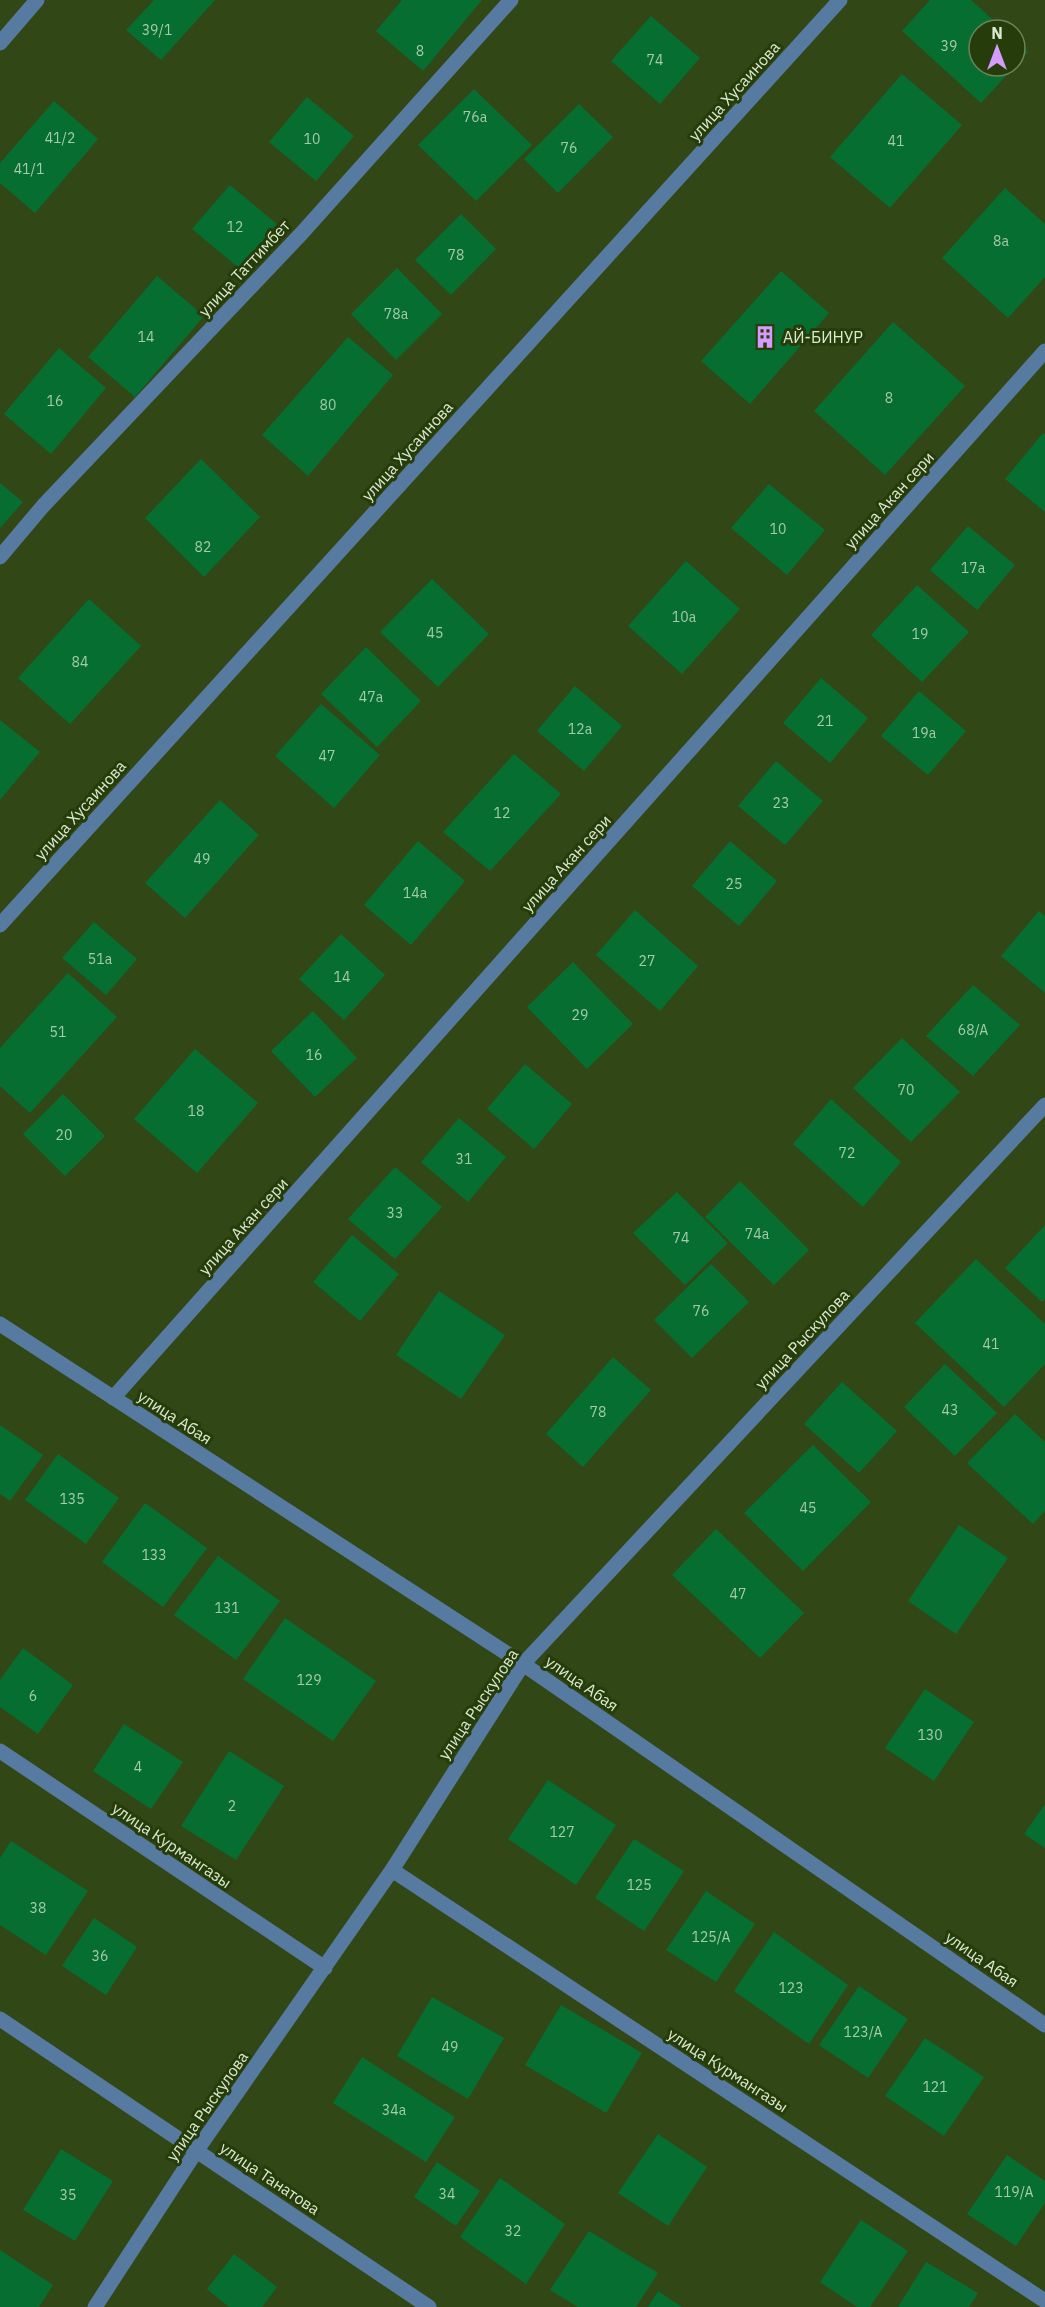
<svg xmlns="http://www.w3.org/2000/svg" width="1045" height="2307" font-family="'IBM Plex Sans',sans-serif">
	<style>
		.building { fill: #076e32 }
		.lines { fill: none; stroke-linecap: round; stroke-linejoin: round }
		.minor { stroke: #577ba0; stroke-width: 15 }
		.labels { text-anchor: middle; stroke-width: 6; stroke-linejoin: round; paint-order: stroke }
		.number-label { font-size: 14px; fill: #a6cba8 }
		.street-label { font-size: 16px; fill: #dbeacf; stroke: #263c0a }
		.poi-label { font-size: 16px; fill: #dbeacf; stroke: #263c0a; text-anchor: start }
	</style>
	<rect width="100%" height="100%" fill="#314716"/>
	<path class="building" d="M154,0H215L161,60L126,30Z
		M402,0H482L423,71L376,31Z
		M930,0H971L1004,30H979V66H1015V40L1028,52L981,103L902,31Z
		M651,16L700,58L660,104L611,61Z
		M902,74L962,125L890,208L830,157Z
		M474,89L532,145L476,201L418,145Z
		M307,97L354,136L316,181L269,142Z
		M54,101L98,139L35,213L0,183V163Z
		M579,104L613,137L558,193L524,159Z
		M230,185L277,224L240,269L192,229Z
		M1005,188L1045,224V277L1008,318L942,258Z
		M461,214L496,249L451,295L415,260Z
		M397,268L442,314L396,360L351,314Z
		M781,271L829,313L750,404L701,361Z
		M157,276L204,316L135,397L88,357Z
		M893,322L965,386L885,475L814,411Z
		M348,337L393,375L308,476L262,435Z
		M59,348L106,388L51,454L4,414Z
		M1043,433L1045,435V512L1005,479Z
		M201,459L260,517L204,577L145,518Z
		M0,483L23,502L0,528Z
		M769,484L825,530L787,575L731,528Z
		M968,526L1015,565L977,610L930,570Z
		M686,561L740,609L682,674L628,626Z
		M432,579L489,634L438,687L380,632Z
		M917,585L969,632L922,682L871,635Z
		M89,599L141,646L70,724L18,678Z
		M366,647L421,701L377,747L321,694Z
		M821,678L868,718L830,763L783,723Z
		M575,686L622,726L584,771L537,731Z
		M919,691L966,731L928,775L881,736Z
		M321,704L380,755L334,808L275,756Z
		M0,720L40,752L0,800Z
		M514,754L561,794L490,871L443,832Z
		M776,761L823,801L785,845L738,806Z
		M220,800L259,835L185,918L145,883Z
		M418,841L465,881L411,945L364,905Z
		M730,841L777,881L739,926L692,886Z
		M635,910L698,966L660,1011L596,955Z
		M1039,911L1045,916V993L1001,956Z
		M94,922L137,959L106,995L62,958Z
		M341,934L385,975L344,1020L299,979Z
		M573,962L633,1024L587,1069L527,1007Z
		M68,973L117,1017L30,1113L0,1086V1048Z
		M973,985L1020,1025L973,1076L926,1036Z
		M313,1011L357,1058L315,1097L271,1051Z
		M902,1038L960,1092L911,1142L853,1088Z
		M195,1049L258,1103L197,1173L134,1119Z
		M525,1064L572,1104L534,1149L487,1109Z
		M63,1094L105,1136L65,1176L23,1134Z
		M831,1099L901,1162L863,1207L793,1144Z
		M459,1118L506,1157L468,1202L421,1162Z
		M395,1167L442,1207L395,1259L348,1219Z
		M740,1181L809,1250L774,1285L705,1217Z
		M677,1192L728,1243L685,1285L633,1233Z
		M1045,1225V1299L1042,1302L1005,1268Z
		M352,1235L399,1274L360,1321L313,1282Z
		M976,1259L1045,1324V1364L1004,1407L915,1323Z
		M711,1264L749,1302L692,1358L654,1320Z
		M439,1291L505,1335L461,1399L396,1355Z
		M613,1357L651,1390L583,1467L546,1434Z
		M945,1364L997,1413L955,1456L904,1407Z
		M842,1382L897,1431L859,1473L804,1424Z
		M1015,1414L1045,1442V1511L1033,1524L967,1463Z
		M0,1425L43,1455L10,1501L0,1494Z
		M813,1445L871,1502L803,1571L744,1513Z
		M58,1454L119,1498L86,1544L25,1500Z
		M145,1503L207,1548L163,1607L102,1562Z
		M959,1525L1008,1558L956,1634L908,1601Z
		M716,1529L804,1613L760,1658L672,1575Z
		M218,1556L280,1601L236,1660L174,1615Z
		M285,1618L376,1681L333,1741L243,1679Z
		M23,1648L73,1685L38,1734L0,1707V1680Z
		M925,1689L974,1722L934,1781L885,1748Z
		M124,1724L183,1762L151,1809L93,1771Z
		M229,1751L284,1786L236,1860L181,1826Z
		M548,1780L616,1825L576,1885L508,1839Z
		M1045,1804V1848L1024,1834Z
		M634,1839L684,1871L644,1931L595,1898Z
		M11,1841L88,1891L46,1955L0,1925V1858Z
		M706,1891L755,1924L716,1982L666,1950Z
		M94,1918L137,1947L106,1995L62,1966Z
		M774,1932L848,1985L809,2044L734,1991Z
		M859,1986L908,2019L868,2078L819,2045Z
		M432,1997L504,2038L468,2099L397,2056Z
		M561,2005L642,2053L606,2113L525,2065Z
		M925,2038L984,2077L944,2136L885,2096Z
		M362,2057L455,2117L426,2162L333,2103Z
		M658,2134L707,2167L668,2226L618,2193Z
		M61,2149L113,2181L75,2241L23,2210Z
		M1007,2155L1045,2181V2203L1016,2246L967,2214Z
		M437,2162L480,2191L456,2226L414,2197Z
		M500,2178L565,2224L526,2284L460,2237Z
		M861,2220L908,2251L870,2307H857L820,2282Z
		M589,2231L658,2273L636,2307H578L550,2290Z
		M0,2250L53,2285L39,2307H0Z
		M234,2254L277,2287L262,2307H229L207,2289Z
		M926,2262L978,2293L969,2307H898Z
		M658,2291L682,2307H648Z"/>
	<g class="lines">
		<path class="minor" d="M0,43L37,0
			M0,557L43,506L301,234L511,0
			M0,925L840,0
			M0,1324L523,1664L1045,2025
			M113,1398L1045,351
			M0,1751L325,1968
			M392,1870L1045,2301
			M0,2019L429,2307
			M95,2307L197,2150L392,1870L523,1664L1045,1105"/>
	</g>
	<defs>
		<g id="building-bare" transform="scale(1.8)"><path d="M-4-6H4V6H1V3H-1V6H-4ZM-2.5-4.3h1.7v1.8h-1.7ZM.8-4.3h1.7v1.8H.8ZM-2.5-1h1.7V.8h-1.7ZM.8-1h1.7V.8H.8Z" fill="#d49cfc" stroke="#263c0a" stroke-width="2.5" paint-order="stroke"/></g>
	</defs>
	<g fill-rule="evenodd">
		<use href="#building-bare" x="765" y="337"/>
	</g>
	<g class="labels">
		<g class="number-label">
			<text x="157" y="35">39/1</text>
			<text x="949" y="51">39</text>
			<text x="420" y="56">8</text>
			<text x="655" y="65">74</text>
			<text x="475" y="122">76а</text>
			<text x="60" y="143">41/2</text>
			<text x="312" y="144">10</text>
			<text x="896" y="146">41</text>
			<text x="569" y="153">76</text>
			<text x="29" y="174">41/1</text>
			<text x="235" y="232">12</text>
			<text x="1001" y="246">8а</text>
			<text x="456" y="260">78</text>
			<text x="396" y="319">78а</text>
			<text x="146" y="342">14</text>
			<text x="889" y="403">8</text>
			<text x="55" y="406">16</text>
			<text x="328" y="410">80</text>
			<text x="778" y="534">10</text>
			<text x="203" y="552">82</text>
			<text x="973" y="573">17а</text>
			<text x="684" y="622">10а</text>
			<text x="435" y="638">45</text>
			<text x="920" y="639">19</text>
			<text x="80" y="667">84</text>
			<text x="371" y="702">47а</text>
			<text x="825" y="726">21</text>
			<text x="580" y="734">12а</text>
			<text x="924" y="738">19а</text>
			<text x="327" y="761">47</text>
			<text x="781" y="808">23</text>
			<text x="502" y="818">12</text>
			<text x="202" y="864">49</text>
			<text x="734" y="889">25</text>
			<text x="415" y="898">14а</text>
			<text x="100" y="964">51а</text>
			<text x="647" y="966">27</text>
			<text x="342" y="982">14</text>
			<text x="580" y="1020">29</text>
			<text x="973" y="1035">68/А</text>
			<text x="58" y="1037">51</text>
			<text x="314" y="1060">16</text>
			<text x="906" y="1095">70</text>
			<text x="196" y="1116">18</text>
			<text x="64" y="1140">20</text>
			<text x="847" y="1158">72</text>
			<text x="464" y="1164">31</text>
			<text x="395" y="1218">33</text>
			<text x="757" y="1239">74а</text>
			<text x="681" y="1243">74</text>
			<text x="701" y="1316">76</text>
			<text x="991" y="1349">41</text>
			<text x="950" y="1415">43</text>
			<text x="598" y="1417">78</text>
			<text x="72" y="1504">135</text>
			<text x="808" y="1513">45</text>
			<text x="154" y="1560">133</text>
			<text x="738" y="1599">47</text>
			<text x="227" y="1613">131</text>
			<text x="309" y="1685">129</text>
			<text x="33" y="1701">6</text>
			<text x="930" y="1740">130</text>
			<text x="138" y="1772">4</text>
			<text x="232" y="1811">2</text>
			<text x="562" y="1837">127</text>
			<text x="639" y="1890">125</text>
			<text x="38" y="1913">38</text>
			<text x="711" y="1942">125/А</text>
			<text x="100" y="1961">36</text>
			<text x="791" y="1993">123</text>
			<text x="863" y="2037">123/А</text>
			<text x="450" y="2052">49</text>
			<text x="935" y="2092">121</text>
			<text x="394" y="2115">34а</text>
			<text x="1014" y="2197">119/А</text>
			<text x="447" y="2199">34</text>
			<text x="68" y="2200">35</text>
			<text x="513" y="2236">32</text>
		</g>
		<g class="street-label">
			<text transform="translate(734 91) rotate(-48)" y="6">улица Хусаинова</text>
			<text transform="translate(244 268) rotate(-47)" y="6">улица Таттимбет</text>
			<text transform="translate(407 451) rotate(-48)" y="6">улица Хусаинова</text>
			<text transform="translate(889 500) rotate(-48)" y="6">улица Акан сери</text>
			<text transform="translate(80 810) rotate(-48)" y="6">улица Хусаинова</text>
			<text transform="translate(566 863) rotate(-48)" y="6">улица Акан сери</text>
			<text transform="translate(243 1226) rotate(-48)" y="6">улица Акан сери</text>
			<text transform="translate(802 1339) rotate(-47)" y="6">улица Рыскулова</text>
			<text transform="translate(175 1417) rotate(33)" y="6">улица Абая</text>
			<text transform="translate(582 1683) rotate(35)" y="6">улица Абая</text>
			<text transform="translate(478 1704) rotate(-56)" y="6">улица Рыскулова</text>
			<text transform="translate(172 1845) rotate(34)" y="6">улица Курмангазы</text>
			<text transform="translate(982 1959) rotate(35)" y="6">улица Абая</text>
			<text transform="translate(728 2070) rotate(33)" y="6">улица Курмангазы</text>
			<text transform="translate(207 2106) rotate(-55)" y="6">улица Рыскулова</text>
			<text transform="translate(270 2178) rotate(34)" y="6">улица Танатова</text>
		</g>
		<g class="poi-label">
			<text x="783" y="343">АЙ-БИНУР</text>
		</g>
	</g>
	<g transform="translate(997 48)"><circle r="28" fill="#263c0a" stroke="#6e8259" stroke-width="1.5"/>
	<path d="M0-4.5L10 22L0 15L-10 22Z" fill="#d49cfc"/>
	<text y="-9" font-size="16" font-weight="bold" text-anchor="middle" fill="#dbeacf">N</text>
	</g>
</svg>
